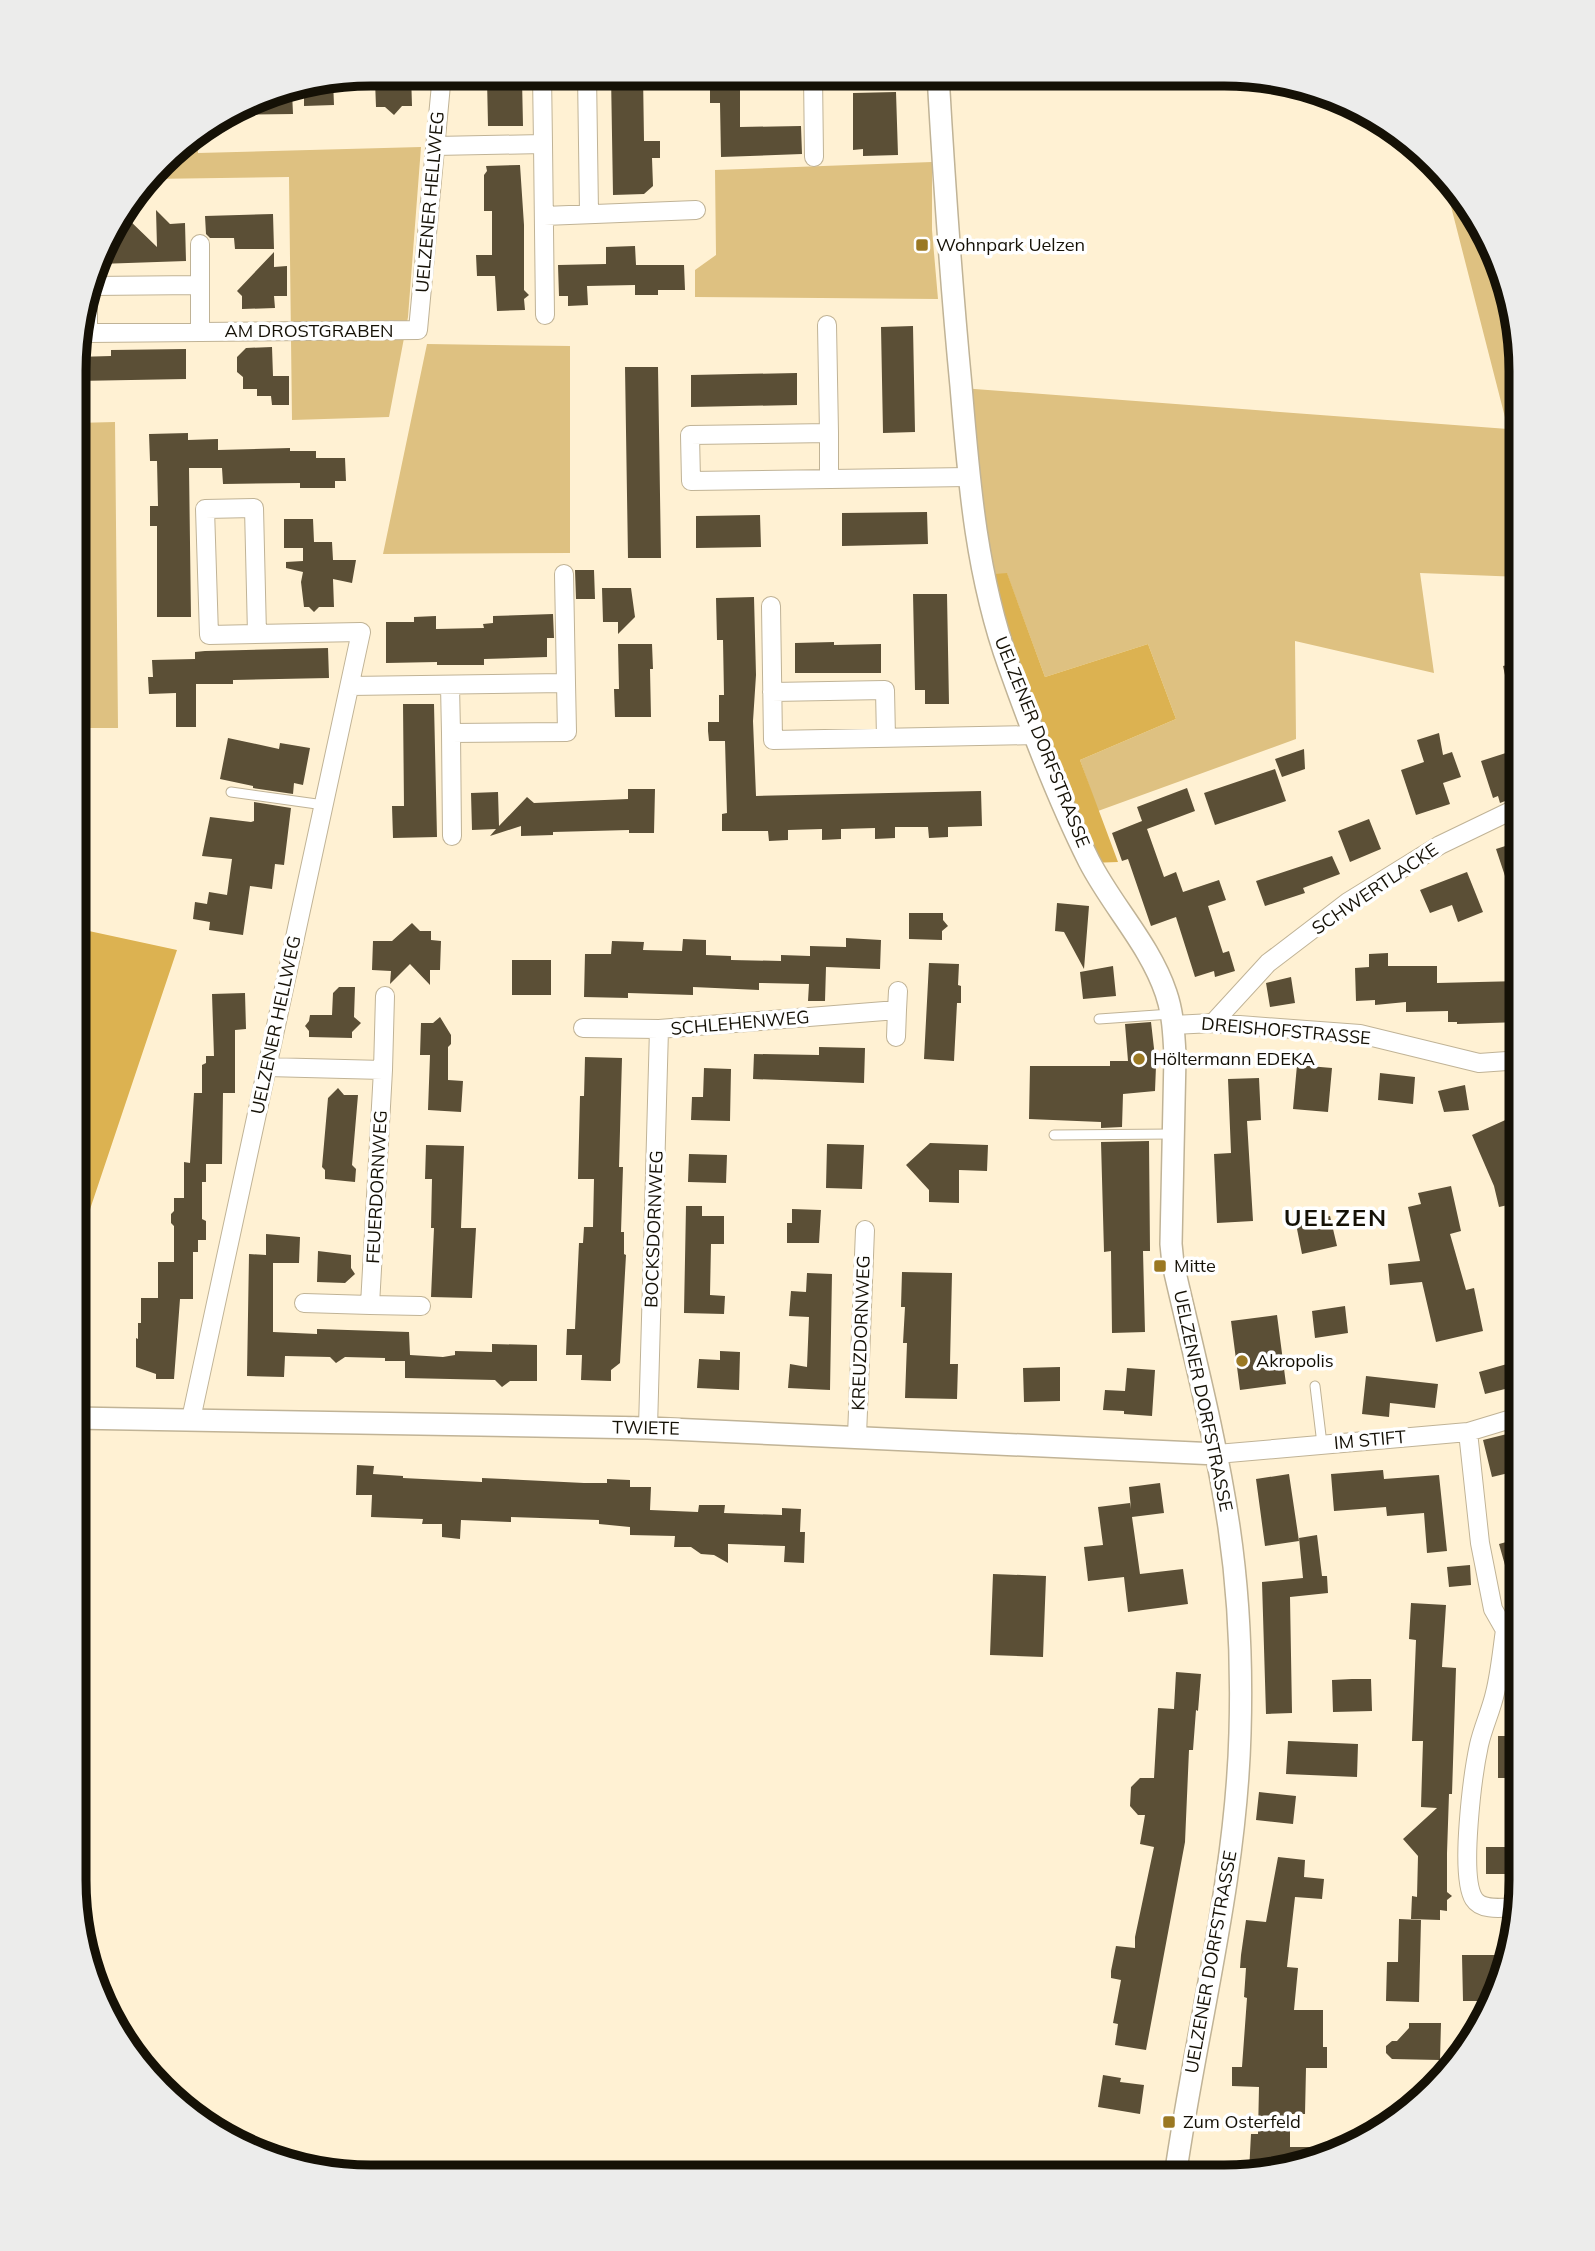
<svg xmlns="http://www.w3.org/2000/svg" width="1595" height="2251" font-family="Mulish,sans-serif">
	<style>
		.green { fill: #dec181 }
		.forest { fill: #dcb251 }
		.building { fill: #5b4f36 }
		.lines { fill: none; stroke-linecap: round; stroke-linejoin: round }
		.service-casing { stroke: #c0b396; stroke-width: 11 }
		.minor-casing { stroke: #c0b396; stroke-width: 20 }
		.tertiary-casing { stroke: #c0b396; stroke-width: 24 }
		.service { stroke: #fff; stroke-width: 9 }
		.minor { stroke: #fff; stroke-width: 18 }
		.tertiary { stroke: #fff; stroke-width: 21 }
		.poi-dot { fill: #9a7823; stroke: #fff; stroke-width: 2.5 }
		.labels { text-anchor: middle; stroke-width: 7; stroke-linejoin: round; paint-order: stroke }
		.street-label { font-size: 18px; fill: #151106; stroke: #fff }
		.poi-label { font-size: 18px; fill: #151106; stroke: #fff; text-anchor: start }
		.district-label { font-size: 24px; font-weight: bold; letter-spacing: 2px; fill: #151106; stroke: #fff }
		.rim { fill: none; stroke: #151106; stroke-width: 9 }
	</style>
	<rect width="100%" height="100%" fill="#fff1d3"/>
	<path class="green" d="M197,134L198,153L421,147L408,317L389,417L292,420L289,177L149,179L175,147Z
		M932,162V230L938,299L695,297V270L716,255L715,170Z
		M1445,183L1491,239L1521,370V577L1420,573L1434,673L1295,641L1296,739L1098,811L1080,760L1176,719L1148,644L1045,677L1007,574L983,575L961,388L1508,429Z
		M427,344L570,346V553L383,554Z
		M115,422L118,728H75L76,423Z"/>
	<path class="forest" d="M1007,573L1045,677L1148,644L1176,719L1080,760L1118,862L1090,863L983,575Z
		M75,928L177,950L75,1254Z"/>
	<path class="building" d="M383,74H411L412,106H402L394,115L385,107H376L375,81L383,80Z
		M643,74L644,141H660V158H652L653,186L644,194L613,195L611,75Z
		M710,74L740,75V127L801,126L802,154L721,157L720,103H710Z
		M487,79H522L523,126H488Z
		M331,80H333L334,105L304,106V85Z
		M292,92L293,114L230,115L268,93Z
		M896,92L898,155L863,156V149L853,150V93Z
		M520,165L524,225V290L529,295L524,299L525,310L497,311L495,276H477L476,255H492V211H484V175L487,171L486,166Z
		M156,210L170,224L185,223L186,261L99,264L113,223L119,217H126L157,247Z
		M273,214L274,249H235L234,238H210L206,234L205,216Z
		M635,246L636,265H684L685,290H658V295H635V285L587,286L588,305L568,306V296H559L558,265L606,264V247Z
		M274,252V267L287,266V296H274L275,308L242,309V296L237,291Z
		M913,326L915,432L883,433L881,327Z
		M272,347L273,376H289V405H272L271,396H257V389H243V377L237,372V357L246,348Z
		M186,349V379L76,381V357L111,356V350Z
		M625,367H658L661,558H628Z
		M797,373V405L691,407V375Z
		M188,433V440L218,439V450L290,448V451H316V458H345L346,481H335V488H300V483L223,484L222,468H189L191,617H157V526H150V506H158L157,461H150L149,434Z
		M927,512L928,544L842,546V513Z
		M760,515L761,547L696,548V516Z
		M284,519H313L314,542H332L333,560H356L352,583L333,579L334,607H319L314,612L309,607H304L301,582L303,572L286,568V562L303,561V548H284Z
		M575,570H594L595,599H576Z
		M602,588H631L635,617L618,634V622H603Z
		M913,594H947L949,704H925V690H915Z
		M754,597L756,675L753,721L756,796L981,791L982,826L948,827V837L929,838L928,827H895V838L875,839V828L841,829V839L822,840V829L788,830V840L769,841L768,831H722V814L727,813L725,741H709L708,731V722H719V695H724L723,640H717L716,598Z
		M553,614L554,638H547V657L484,659V665H437V662L386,663V622H414V617L436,616V629L484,628L483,624L493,623V616Z
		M834,642V645L881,644V673H795V643Z
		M618,644H652L653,669H650L651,717H615L614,689H619Z
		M328,648L329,678L233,680V684H196V727H176V693L149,694L148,677H153L152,660L195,659V652L205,651Z
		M1521,662V715L1514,716L1503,666Z
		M403,704H434L437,837L393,838L392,806H404Z
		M1439,733L1443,755L1452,752L1461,777L1443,783L1450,804L1416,815L1401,770L1424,762L1417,740Z
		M228,738L279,749L280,743L310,748L303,785L294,783L293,794L253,788V786L220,779Z
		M1304,749L1305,769L1282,777L1275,759Z
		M1512,751L1516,762L1521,760V795L1500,803L1498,796L1493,798L1481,761Z
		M1275,769L1286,801L1215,825L1204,793Z
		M1187,788L1195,811L1147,829L1164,877L1176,872L1183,892L1219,880L1226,900L1208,906L1223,953L1229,951L1235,971L1215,977L1214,971L1195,977L1176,917L1151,926L1128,859L1122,861L1112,833L1142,821L1137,807Z
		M628,789H655L654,833H629V830L553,832V835L521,836V826L490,836L496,829L472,830L471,793L498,792L499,826L527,797L534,803L628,799Z
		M254,802L291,808L284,865L275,864L272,889L250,886L243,935L209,930L210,922L193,919L195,902L207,904L209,892L227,895L232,859L202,856L210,817L251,822L254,821Z
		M1369,819L1381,849L1350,862L1338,831Z
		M1521,841V877L1507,882L1496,849Z
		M1332,856L1340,874L1303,888L1305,893L1265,906L1256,881Z
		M1467,872L1483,912L1458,922L1452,905L1430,913L1420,890Z
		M1057,903L1089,906L1084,969L1064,932L1055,931Z
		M909,913H943V920L948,926L942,931V940L909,939Z
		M412,923L420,931H431V940L441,941L440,970H430V985L410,964L390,984L391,971L372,970L373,941H392Z
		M846,938L881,940L880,969L826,967L825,1001H808L809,984L759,983V990L693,987V995L628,993V998L584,997L585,954H611L612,941L644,942L643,950L682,951L683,939L706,940V955L731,956V960L781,961V955L810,956V946L846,947Z
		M1388,953V966H1437V983L1521,981V1022L1457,1024V1022H1448V1011L1406,1012V1002L1375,1005V1000L1356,1001L1355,968L1369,967V954Z
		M512,960H551V995H512Z
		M929,963L959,964L958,985L961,986V1003H957L954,1061L924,1059Z
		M1113,966L1116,996L1083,999L1080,972Z
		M1291,977L1295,1003L1270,1007L1266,983Z
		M339,987H355L354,1017L361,1023L352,1032V1038L309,1037V1031L305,1026L309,1021L310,1015H332L333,993Z
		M245,993L246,1029L235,1030V1093H223L222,1164H206V1182H202V1219L206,1221V1240H198V1252H193V1299H180L174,1379H156V1374L136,1367V1338L138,1339V1323H141V1298H158V1262H174V1226L171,1223V1214L174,1211V1198H184V1162L190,1163L194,1093H202V1065L206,1063V1056H214L212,994Z
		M440,1017L451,1035V1044L448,1047V1080L463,1081L461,1112L428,1110L430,1055H420L421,1023H433Z
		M1151,1022L1156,1066L1155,1091L1123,1094L1122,1127L1101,1128V1122L1029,1119L1030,1066H1110V1061H1128L1125,1024Z
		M819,1047L865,1048L864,1083L753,1079L754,1054L819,1055Z
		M585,1057L622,1058L619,1167H623L621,1232H624V1254L626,1255L620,1363L611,1370V1381L581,1380L582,1355H566L567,1329H575L579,1243H583L584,1227H593L594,1179H578L580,1096H584Z
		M1297,1065L1332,1068L1328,1112L1293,1109Z
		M704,1068L731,1069L730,1121L691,1120L692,1097H703Z
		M1380,1073L1415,1077L1413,1104L1378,1100Z
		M1259,1078L1261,1120L1247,1121L1253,1221L1217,1223L1214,1154L1231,1153L1228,1079Z
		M1465,1085L1469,1110L1444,1112L1438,1091Z
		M338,1088L344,1095H358L352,1165L356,1169L355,1182L325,1179V1170L322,1167L328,1098Z
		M1521,1113V1202L1499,1207L1494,1186L1472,1135Z
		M1149,1141L1150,1251H1143L1145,1332L1112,1333L1111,1251L1104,1252L1101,1142Z
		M930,1143L988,1145L987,1171L959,1170V1203L929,1202V1190L906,1165Z
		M827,1144L864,1145L862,1189L826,1188Z
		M426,1145L464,1146L461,1228H476L472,1298L431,1297L434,1228H431L432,1179H425Z
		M689,1154L727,1155L726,1183L688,1182Z
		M1451,1186L1461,1231L1450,1234L1466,1290L1474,1288L1483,1331L1436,1342L1422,1282L1390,1285L1388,1264L1420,1261L1408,1207L1421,1204L1418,1193Z
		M686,1206H702V1216H724V1244H711L710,1295L725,1296L724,1314L684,1313Z
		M792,1209L821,1210L819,1243H787V1223H792Z
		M1330,1216L1337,1246L1302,1254L1296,1224Z
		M266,1234L300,1237L299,1263H273V1332L317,1334V1329L409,1332L410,1355L443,1357L455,1355V1351L492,1352V1344L537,1345V1381H510L502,1387L495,1380L405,1378V1361H385V1358L345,1357L336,1363L330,1357L285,1356L284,1377L247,1376L249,1254L266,1255Z
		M318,1251L351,1255V1268L355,1274L345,1283L317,1282Z
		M902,1272L952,1273L950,1364H958L957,1399L905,1398L907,1343H903L905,1307H901Z
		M807,1273L832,1274L830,1390L788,1388L790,1364L807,1367L809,1317L789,1316L791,1291L806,1292Z
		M1345,1306L1348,1333L1315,1338L1312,1311Z
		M1277,1315L1286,1384L1240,1390L1231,1321Z
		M720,1351L740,1352L739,1390L697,1388L699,1359L720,1360Z
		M1521,1360V1385L1485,1394L1479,1372Z
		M1060,1367V1401L1024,1402L1023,1368Z
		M1127,1368L1155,1370L1152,1416L1124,1414V1411L1103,1410L1105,1390L1125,1391Z
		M1366,1376L1438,1384L1435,1408L1390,1403L1389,1417L1362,1414Z
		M1507,1434L1512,1453L1521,1452V1470L1492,1477L1483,1440Z
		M357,1465L374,1466L373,1474L403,1476V1478L482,1482V1478L584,1483H607V1479L630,1480V1487H651L650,1510L698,1512L699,1505H725L724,1513L782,1515V1508L801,1509L800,1532H805L804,1563L784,1562L785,1546L728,1544V1563L714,1555L701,1554L691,1547H674L675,1536L630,1535V1527L599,1524V1520L511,1517V1522L461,1520L460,1539L442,1537V1524H422L423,1519L371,1517L372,1495H356Z
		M1383,1470L1384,1479L1439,1475L1447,1551L1427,1553L1424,1513L1387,1516L1386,1507L1334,1511L1331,1474Z
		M1289,1474L1299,1541L1265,1546L1256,1479Z
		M1160,1483L1164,1513L1132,1517L1140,1574L1183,1569L1188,1604L1128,1612L1124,1577L1088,1581L1084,1547L1103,1545L1098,1507L1130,1503L1131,1509L1129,1487Z
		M1317,1535L1322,1576H1327L1328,1593L1290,1597L1292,1713L1266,1714L1262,1582L1303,1578L1299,1538Z
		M1521,1538V1603L1516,1604L1499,1544Z
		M1470,1565L1471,1585L1449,1587L1447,1567Z
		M993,1574L1046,1576L1043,1657L990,1655Z
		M1411,1603L1446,1605L1442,1667L1456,1668L1452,1794H1449L1447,1853V1892L1452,1896L1447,1900V1911L1440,1910V1920L1411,1919L1412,1896L1417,1897L1418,1856L1403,1839L1437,1808L1421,1807L1423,1741H1412L1416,1640L1409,1639Z
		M1176,1672L1201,1674L1198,1711L1196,1710L1193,1750H1189L1185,1842L1146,2050L1115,2045L1118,2024L1113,2023L1121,1980L1111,1978V1971L1116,1946L1135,1948V1937L1154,1847L1140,1844L1145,1815H1138L1130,1806L1131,1787L1140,1778H1154L1158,1708L1174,1709Z
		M1352,1679H1371L1372,1711L1333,1712L1332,1680Z
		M1498,1736H1521V1778H1498Z
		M1288,1741L1358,1744L1357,1777L1286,1774Z
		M1259,1792L1296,1796L1293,1824L1256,1820Z
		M1486,1847H1521V1874H1486Z
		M1278,1857L1305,1860L1304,1877L1324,1879L1322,1899L1295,1897L1287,1967L1298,1968L1294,2010H1323V2047H1327V2068H1306L1305,2114H1290V2147H1326L1327,2154L1249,2172L1251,2134H1258L1259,2087L1232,2086V2067H1242L1247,1998L1244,1997L1246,1968H1240L1241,1955L1246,1920L1266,1922Z
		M1399,1919L1421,1920L1419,2002L1386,2001L1387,1962H1398Z
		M1462,1955H1498L1500,1987L1493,2001H1463Z
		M1409,2023H1441L1440,2060L1392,2059L1386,2053V2046L1392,2041H1397L1409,2028Z
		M1103,2075L1121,2078L1120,2082L1144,2085L1140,2114L1098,2107Z"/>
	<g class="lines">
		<g class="service-casing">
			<path id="service" d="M231,792L324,805
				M1099,1019L1171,1014
				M1054,1135L1172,1134
				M1315,1386L1322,1444"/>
		</g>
		<g class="minor-casing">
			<path id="minor" d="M542,74L543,144
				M587,74L589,213
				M813,75L814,157
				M435,146L543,144L545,315
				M544,216L696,210
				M200,244V285
				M91,286L200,285V332
				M88,297V333L418,330L442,74
				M827,325L829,433
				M829,479V433L690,435L691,481L968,477
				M771,606L773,740L1036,735
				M450,685L451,733
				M350,686L566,683L564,574
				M772,692L885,690L886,738
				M452,836L451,733L567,732L566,683
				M897,1010L898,991
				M1213,1023L1268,963L1348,902L1440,845L1521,806
				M1173,1025L1213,1023L1360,1034L1479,1063L1521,1060
				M583,1028L659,1029L897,1010L896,1037
				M267,1067L383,1070L370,1305L304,1303
				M383,1070L385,996
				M370,1305L421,1306
				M191,1419L361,632L209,635L205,509L254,508L257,634
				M648,1428L659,1029
				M1468,1432L1480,1543L1493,1609L1505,1630L1521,1632
				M857,1436L865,1230
				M1217,1454L1468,1432L1521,1416
				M1505,1630C1502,1651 1500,1673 1495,1693C1491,1711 1483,1727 1479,1745C1473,1773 1459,1876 1474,1899C1482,1912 1506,1907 1519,1907"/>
		</g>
		<g class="tertiary-casing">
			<path id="tertiary" d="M938,75C944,179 951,282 961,386C969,482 976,574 1009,666C1032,731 1058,799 1089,861C1112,906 1150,945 1166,993C1173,1013 1174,1035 1175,1056L1171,1244L1173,1264C1193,1351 1216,1439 1229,1527C1239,1595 1242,1665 1240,1733C1236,1883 1196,2029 1175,2177
				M74,1418L648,1428L1217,1454"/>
		</g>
		<use href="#service" class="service"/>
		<use href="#minor" class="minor"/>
		<use href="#tertiary" class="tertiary"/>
	</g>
	<g class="poi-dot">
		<rect x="915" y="238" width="14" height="14" rx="3.5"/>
		<circle cx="1139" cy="1059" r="7"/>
		<rect x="1153" y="1259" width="14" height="14" rx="3.5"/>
		<circle cx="1242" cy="1361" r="7"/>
		<rect x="1162" y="2115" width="14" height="14" rx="3.5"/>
	</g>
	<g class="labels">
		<g class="street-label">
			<text transform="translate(430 202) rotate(-85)" y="6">UELZENER HELLWEG</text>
			<text x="309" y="337">AM DROSTGRABEN</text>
			<text transform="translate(1042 742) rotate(68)" y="6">UELZENER DORFSTRASSE</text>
			<text transform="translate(1375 889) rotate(-34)" y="6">SCHWERTLACKE</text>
			<text transform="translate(740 1023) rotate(-5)" y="6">SCHLEHENWEG</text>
			<text transform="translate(276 1025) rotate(-78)" y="6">UELZENER HELLWEG</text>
			<text transform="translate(1286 1031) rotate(5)" y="6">DREISHOFSTRASSE</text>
			<text transform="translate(377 1187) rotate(-87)" y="6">FEUERDORNWEG</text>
			<text transform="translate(654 1229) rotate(-88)" y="6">BOCKSDORNWEG</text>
			<text transform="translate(861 1333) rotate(-88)" y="6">KREUZDORNWEG</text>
			<text transform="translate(1203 1401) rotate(78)" y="6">UELZENER DORFSTRASSE</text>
			<text transform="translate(646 1428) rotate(1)" y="6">TWIETE</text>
			<text transform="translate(1370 1440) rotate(-5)" y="6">IM STIFT</text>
			<text transform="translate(1211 1962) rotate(-80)" y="6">UELZENER DORFSTRASSE</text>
		</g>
		<g class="poi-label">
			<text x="936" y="251">Wohnpark Uelzen</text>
			<text x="1153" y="1065">Höltermann EDEKA</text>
			<text x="1174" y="1272">Mitte</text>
			<text x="1256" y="1367">Akropolis</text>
			<text x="1183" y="2128">Zum Osterfeld</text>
		</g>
		<g class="district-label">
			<text x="1336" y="1226">UELZEN</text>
		</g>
	</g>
	<path d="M0 0H1595V2251H0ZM371 86H1224A285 285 0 0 1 1509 371V1880A285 285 0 0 1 1224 2165H371A285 285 0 0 1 86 1880V371A285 285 0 0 1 371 86Z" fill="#ececeb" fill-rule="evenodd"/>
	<path class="rim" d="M371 86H1224A285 285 0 0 1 1509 371V1880A285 285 0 0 1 1224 2165H371A285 285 0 0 1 86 1880V371A285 285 0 0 1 371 86Z"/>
</svg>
